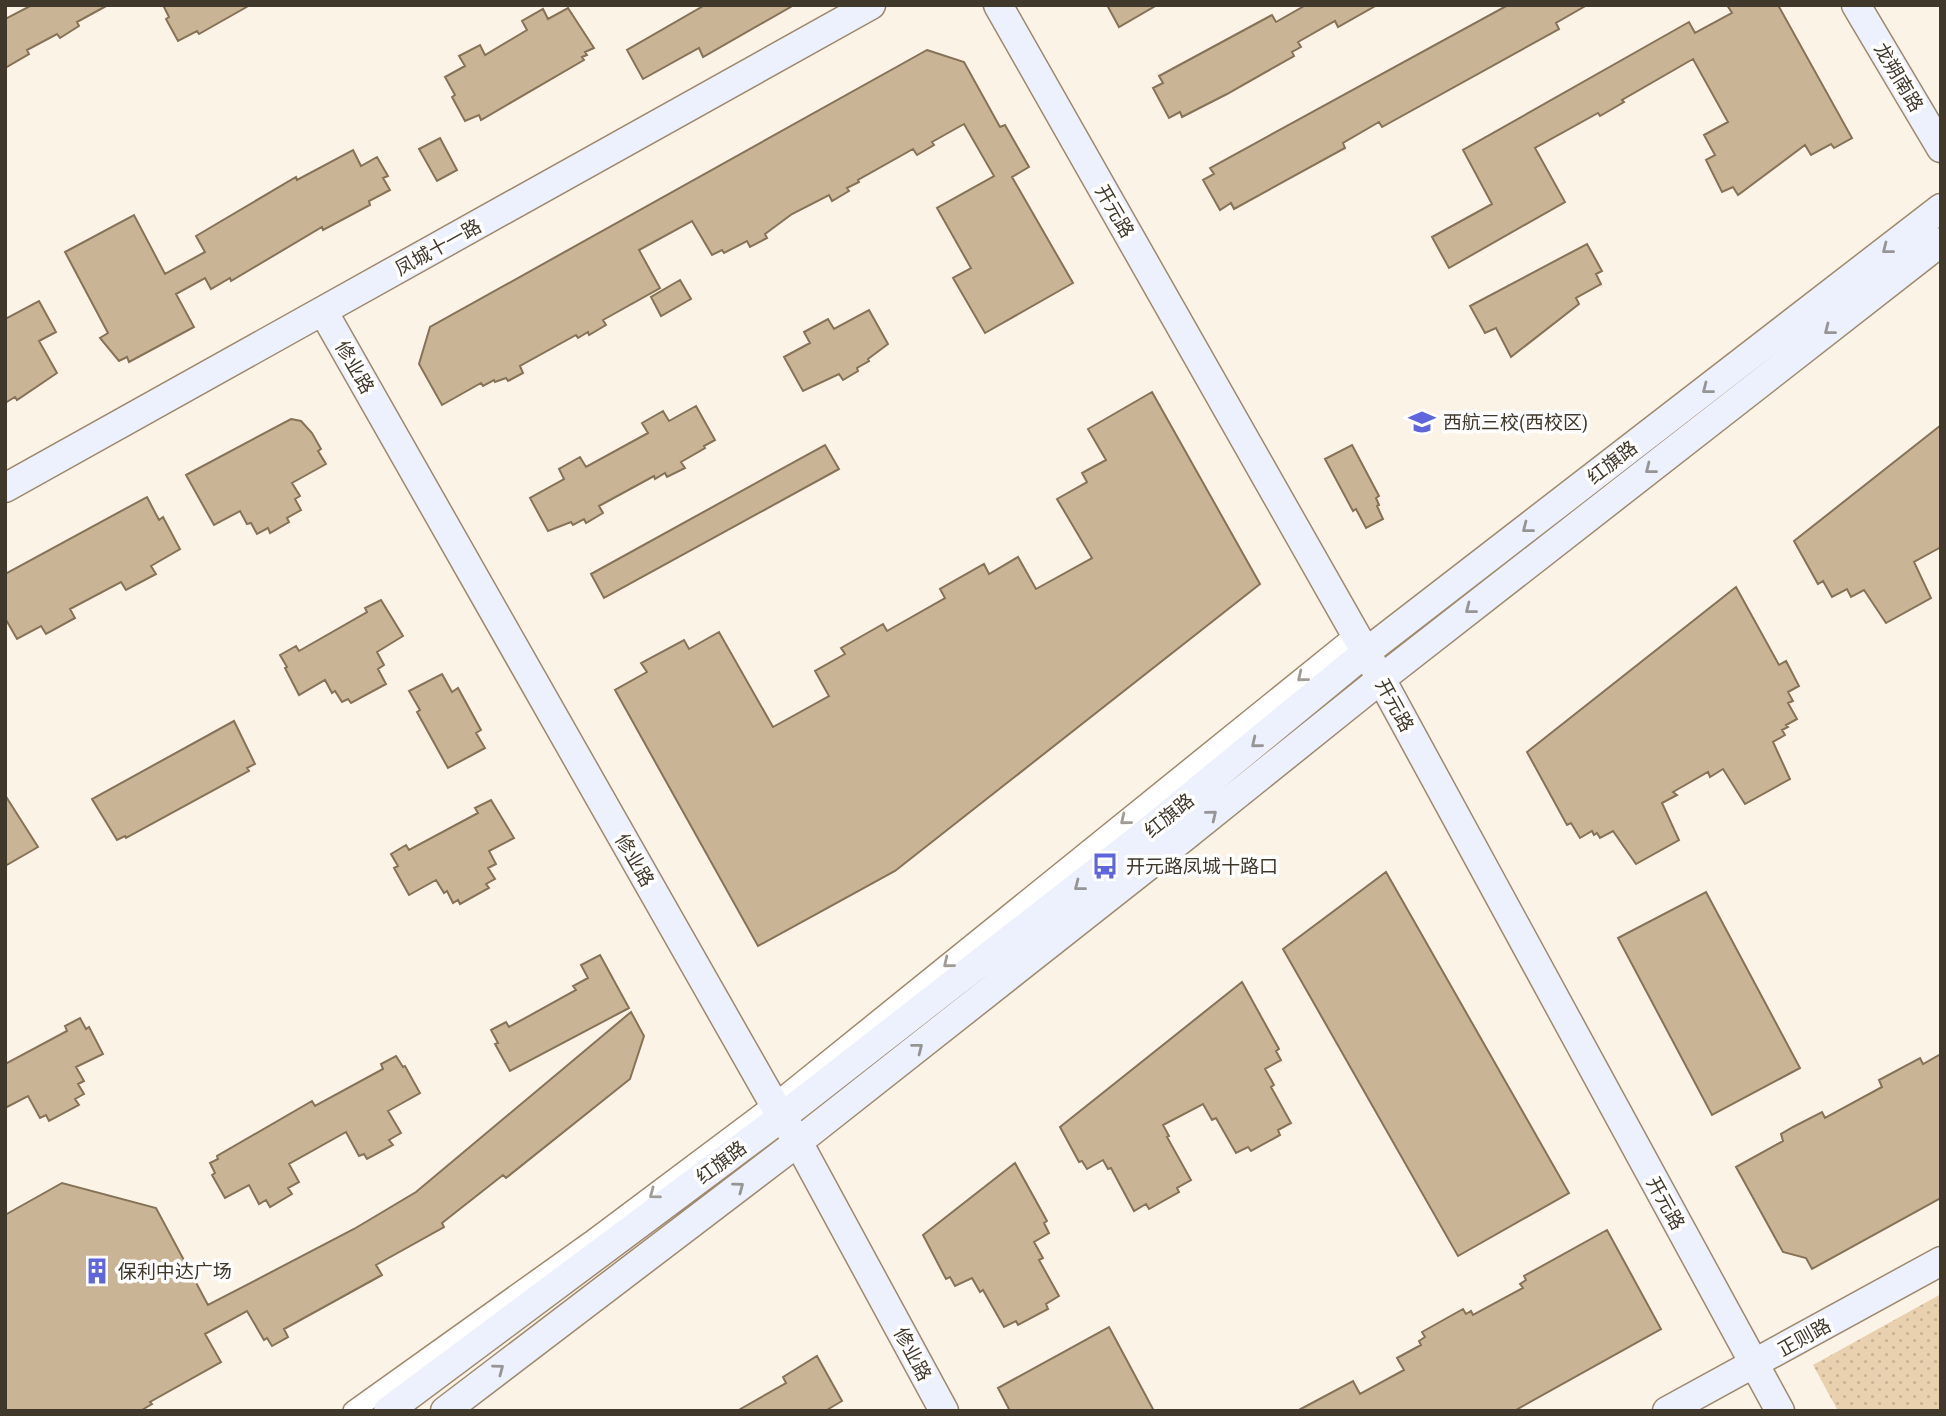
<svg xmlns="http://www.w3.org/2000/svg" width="1946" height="1416" font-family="'Roboto Condensed','Noto Sans SC',sans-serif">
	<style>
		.park { fill: url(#park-dots) }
		.building { fill: #cab496; stroke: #867257; stroke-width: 2 }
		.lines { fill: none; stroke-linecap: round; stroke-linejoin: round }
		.street-casing { stroke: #9e896d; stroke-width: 22 }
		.secondary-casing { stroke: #9e896d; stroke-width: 31 }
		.street { stroke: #fff; stroke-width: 19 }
		.secondary { stroke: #edf0fd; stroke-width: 28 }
		.oneway { stroke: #969494 }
		.oneway2 { stroke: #a09c95 }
		.labels { text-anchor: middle; stroke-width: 7; stroke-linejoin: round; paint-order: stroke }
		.street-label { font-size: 19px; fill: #40382b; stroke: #fff }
		.poi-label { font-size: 19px; fill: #40382b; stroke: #fff; text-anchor: start }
	</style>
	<defs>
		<pattern id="park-dots" width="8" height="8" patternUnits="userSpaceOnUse" patternTransform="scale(1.75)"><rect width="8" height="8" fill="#e9d0af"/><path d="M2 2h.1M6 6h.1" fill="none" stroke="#c9b397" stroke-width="1.8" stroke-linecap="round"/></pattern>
	</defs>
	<rect width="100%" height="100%" fill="#fcf3e7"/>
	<path class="park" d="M1941,1294V1411H1838L1813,1365Z"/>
	<path class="building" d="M32,5H108L77,22L79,26L60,38L57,34L27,50L29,54L5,68V19Z
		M163,5H250L199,34L197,31L178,41L166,19L169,17Z
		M705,5H794L703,57L699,48L643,79L627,50Z
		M1107,5H1157L1119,27Z
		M1306,5H1377L1338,27L1335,21L1298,42L1301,47L1292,52L1294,56L1227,94L1182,117L1180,112L1169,118L1153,88L1163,83L1159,76L1272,15L1276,22Z
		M1508,5H1587L1556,23L1559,29L1382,127L1379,122L1343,143L1345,148L1234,209L1231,203L1220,210L1203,180L1214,174L1210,168Z
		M1727,5H1778L1852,138L1834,148L1831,144L1811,155L1805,145L1738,195L1733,187L1722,192L1706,160L1715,155L1704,135L1728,122L1693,59L1622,100L1624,102L1600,116L1598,113L1535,148L1565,202L1449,268L1432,237L1492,204L1463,150L1689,22L1695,33L1732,13Z
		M568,8L594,48L585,52L587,55L582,57L584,60L481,120L479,115L465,121L452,97L455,95L445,77L465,66L459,56L480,45L485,55L527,30L522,21L543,9L548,19Z
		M927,50L964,62L1000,127L1005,125L1029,167L1012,177L1073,283L985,333L953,278L971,268L937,208L994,176L964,124L932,142L934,145L917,155L913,149L858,180L859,182L847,188L849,191L832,201L829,195L792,214L765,234L767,238L750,247L747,241L724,253L722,250L712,255L692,221L639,250L660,288L603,320L606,325L589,335L588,332L578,338L576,335L520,366L523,373L508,381L506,378L495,382L494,380L483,386L481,383L442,405L419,364L430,327Z
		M440,138L457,170L437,181L419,149Z
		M353,150L361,166L377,157L388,176L383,178L390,190L369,201L370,205L323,230L322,227L231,281L230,278L211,289L205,278L176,294L194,327L129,362L127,357L119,361L100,338L108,333L65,252L134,215L165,274L205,252L196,236L296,177L297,180Z
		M1587,244L1602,271L1596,274L1601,284L1576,298L1579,304L1511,357L1496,328L1485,333L1470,306Z
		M680,280L691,299L661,316L651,297Z
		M39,301L56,332L39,341L57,373L17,400L15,397L5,403V319Z
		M869,310L888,344L868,359L869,361L857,368L858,371L843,380L839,374L803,391L784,357L810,343L804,332L828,319L834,329Z
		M1152,392L1260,584L895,871L758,946L615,690L647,672L641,663L684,640L689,649L719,632L773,727L829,696L815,671L845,654L841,648L883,624L887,631L945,598L940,589L984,564L989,574L1018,557L1036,589L1092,558L1057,499L1087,482L1082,473L1106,460L1088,429Z
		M696,406L715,440L704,446L705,448L681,462L685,468L667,477L665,473L655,479L654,476L599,506L603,513L586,523L584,519L573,525L571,522L548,531L530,498L564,479L559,469L580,457L586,467L648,433L642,423L663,411L669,421Z
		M291,419L301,421L312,433L321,449L318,451L326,464L292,483L300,496L295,499L301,510L287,518L289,522L270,533L268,528L257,534L251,523L247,524L240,511L214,525L186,475Z
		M1941,425V547L1914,562L1931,598L1886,623L1864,590L1851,597L1847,589L1832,597L1823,581L1818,584L1794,541Z
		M825,445L839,469L604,598L591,574Z
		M1352,445L1379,496L1376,498L1379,505L1377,506L1383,519L1366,528L1356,509L1353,511L1325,459Z
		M147,497L159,520L163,517L180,549L151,566L156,574L126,590L121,582L70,609L75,618L46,634L41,626L17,639L5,618V574Z
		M1736,587L1779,665L1786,661L1799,686L1788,692L1793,701L1788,703L1797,719L1786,725L1788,727L1782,730L1785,735L1773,742L1790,779L1745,804L1723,769L1710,777L1708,772L1673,792L1677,795L1662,803L1679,840L1636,864L1613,831L1600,838L1597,833L1594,835L1592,831L1580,838L1571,823L1567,825L1527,752Z
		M381,600L403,636L377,652L384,665L378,669L386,684L351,703L348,699L342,702L335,691L332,693L325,680L299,695L285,668L287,667L280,655L296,646L299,651L367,612L365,608Z
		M442,674L452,692L458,688L481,730L476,733L485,748L448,768L417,712L420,710L409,691Z
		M234,721L255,764L247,768L249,771L126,838L125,836L117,840L92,799Z
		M5,795L38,847L5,866Z
		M491,800L514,838L489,851L496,864L488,868L495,879L486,884L489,888L460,904L458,900L453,903L447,891L444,893L436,880L409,895L394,868L398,866L391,854L406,845L409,850L478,813L475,808Z
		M1386,872L1569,1193L1458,1256L1283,949Z
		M1706,892L1800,1068L1712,1115L1618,938Z
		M600,955L629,1008L510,1071L495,1044L498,1043L491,1030L506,1022L509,1027L576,990L573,986L588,978L581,965Z
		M1242,982L1279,1049L1276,1051L1281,1060L1265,1069L1274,1085L1271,1087L1291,1123L1278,1130L1280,1135L1251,1151L1248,1147L1236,1153L1216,1118L1212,1120L1203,1104L1163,1125L1169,1136L1167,1137L1191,1180L1177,1188L1179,1192L1149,1209L1146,1204L1134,1211L1111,1168L1108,1169L1103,1160L1087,1169L1082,1161L1079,1162L1060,1127Z
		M631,1012L644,1036L630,1079L506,1178L503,1175L442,1223L444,1227L376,1265L382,1275L284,1329L288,1337L272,1346L267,1338L264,1340L247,1311L205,1334L221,1362L150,1402L152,1404L140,1411H5V1215L62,1183L156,1208L208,1305L354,1229L416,1192Z
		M80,1018L86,1029L89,1027L103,1054L76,1067L84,1081L78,1084L84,1094L75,1099L79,1105L49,1121L46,1115L40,1118L28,1096L5,1108V1064L67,1031L65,1026Z
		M1941,1054V1198L1812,1269L1806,1258L1783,1252L1736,1167L1783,1141L1781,1134L1793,1127L1822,1112L1825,1118L1882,1087L1879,1080L1920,1058L1923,1064Z
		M396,1056L403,1067L405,1066L420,1093L388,1111L401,1133L389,1140L393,1145L367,1159L364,1154L359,1156L346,1132L289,1164L299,1182L288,1188L292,1194L270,1207L266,1200L259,1204L249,1185L225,1198L212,1175L215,1173L210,1163L218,1159L217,1156L312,1101L315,1106L383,1069L381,1064Z
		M1015,1163L1047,1221L1044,1223L1049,1233L1034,1242L1043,1258L1039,1260L1059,1296L1046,1304L1048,1309L1018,1325L1016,1321L1004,1327L983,1290L980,1292L972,1278L955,1286L950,1277L946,1279L923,1235Z
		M1607,1230L1661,1329L1514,1411H1297L1353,1381L1360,1394L1404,1370L1397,1358L1421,1345L1419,1341L1425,1337L1422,1332L1463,1309L1466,1314L1471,1311L1473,1315L1523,1288L1520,1284L1526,1280L1524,1276Z
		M1109,1327L1154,1411H1010L998,1388Z
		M817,1356L842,1401L825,1411H737L786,1383L783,1377Z"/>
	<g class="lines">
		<g class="street-casing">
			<path id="street" d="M353,1411L591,1241L774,1104L1356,634"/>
		</g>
		<g class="secondary-casing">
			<path id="secondary" d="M998,5L1381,679L1780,1411
				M1856,5L1941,148
				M323,311L774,1104L798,1142L944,1411
				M5,488L871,5
				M388,1411L782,1117L1140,838L1365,653L1941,208
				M445,1411L798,1142L1158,858L1381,679L1941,242
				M1667,1411L1941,1261"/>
		</g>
		<use href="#street" class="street"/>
		<use href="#secondary" class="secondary"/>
	</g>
	<defs><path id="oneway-chevron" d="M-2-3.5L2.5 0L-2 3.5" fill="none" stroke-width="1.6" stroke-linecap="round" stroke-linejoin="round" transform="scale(1.75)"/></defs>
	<g class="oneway">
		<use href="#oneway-chevron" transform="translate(1887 249) rotate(142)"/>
		<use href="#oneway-chevron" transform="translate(1829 330) rotate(142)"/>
		<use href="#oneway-chevron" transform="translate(1707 389) rotate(142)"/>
		<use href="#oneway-chevron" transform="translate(1650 469) rotate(142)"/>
		<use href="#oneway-chevron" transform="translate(1527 528) rotate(142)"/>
		<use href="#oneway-chevron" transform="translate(1470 609) rotate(142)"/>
		<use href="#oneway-chevron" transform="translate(1256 743) rotate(141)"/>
		<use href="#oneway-chevron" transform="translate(1212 815) rotate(-39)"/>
		<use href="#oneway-chevron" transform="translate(1079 886) rotate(142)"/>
		<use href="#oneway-chevron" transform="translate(918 1048) rotate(-38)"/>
		<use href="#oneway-chevron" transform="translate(739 1187) rotate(-37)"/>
		<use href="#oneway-chevron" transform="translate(499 1369) rotate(-37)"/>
	</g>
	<g class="oneway2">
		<use href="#oneway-chevron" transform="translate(1302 677) rotate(141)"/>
		<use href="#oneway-chevron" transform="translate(1125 820) rotate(141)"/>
		<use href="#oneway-chevron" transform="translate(948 963) rotate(141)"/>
		<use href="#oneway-chevron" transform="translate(654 1194) rotate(143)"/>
	</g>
	<defs>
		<g id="school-bare" transform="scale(2.1)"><path d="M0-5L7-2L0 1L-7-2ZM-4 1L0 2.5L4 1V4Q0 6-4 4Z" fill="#5e65dd" stroke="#fff" stroke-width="2.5" paint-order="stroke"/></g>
		<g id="bus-bare" transform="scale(2.1)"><path d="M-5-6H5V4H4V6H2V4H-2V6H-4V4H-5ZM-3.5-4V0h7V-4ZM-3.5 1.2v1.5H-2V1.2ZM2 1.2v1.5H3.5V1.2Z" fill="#5e65dd" stroke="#fff" stroke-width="2.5" paint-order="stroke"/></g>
		<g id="building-bare" transform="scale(2.1)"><path d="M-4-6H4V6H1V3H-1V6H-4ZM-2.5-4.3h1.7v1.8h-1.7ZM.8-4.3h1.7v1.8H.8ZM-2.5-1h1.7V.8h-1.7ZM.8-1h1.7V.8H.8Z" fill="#5e65dd" stroke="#fff" stroke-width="2.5" paint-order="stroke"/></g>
	</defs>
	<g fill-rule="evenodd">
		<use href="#school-bare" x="1422" y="422"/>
		<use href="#bus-bare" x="1105" y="866"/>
		<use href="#building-bare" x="97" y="1271"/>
	</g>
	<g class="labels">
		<g class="street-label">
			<text transform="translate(1899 77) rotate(59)" y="7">龙朔南路</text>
			<text transform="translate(1115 211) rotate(60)" y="7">开元路</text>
			<text transform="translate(438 247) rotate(-29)" y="7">凤城十一路</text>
			<text transform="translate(355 367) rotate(60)" y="7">修业路</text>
			<text transform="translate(1612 462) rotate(-38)" y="7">红旗路</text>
			<text transform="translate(1395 705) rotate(61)" y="7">开元路</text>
			<text transform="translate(1169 815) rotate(-39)" y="7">红旗路</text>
			<text transform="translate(635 860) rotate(60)" y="7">修业路</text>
			<text transform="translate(721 1162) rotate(-37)" y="7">红旗路</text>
			<text transform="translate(1666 1203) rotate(61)" y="7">开元路</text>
			<text transform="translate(1804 1337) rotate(-29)" y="7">正则路</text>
			<text transform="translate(913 1354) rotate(62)" y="7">修业路</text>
		</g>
		<g class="poi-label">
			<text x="1443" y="429">西航三校(西校区)</text>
			<text x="1126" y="873">开元路凤城十路口</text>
			<text x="118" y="1278">保利中达广场</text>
		</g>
	</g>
	<rect width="1946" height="1416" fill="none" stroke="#40382b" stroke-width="14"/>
</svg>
